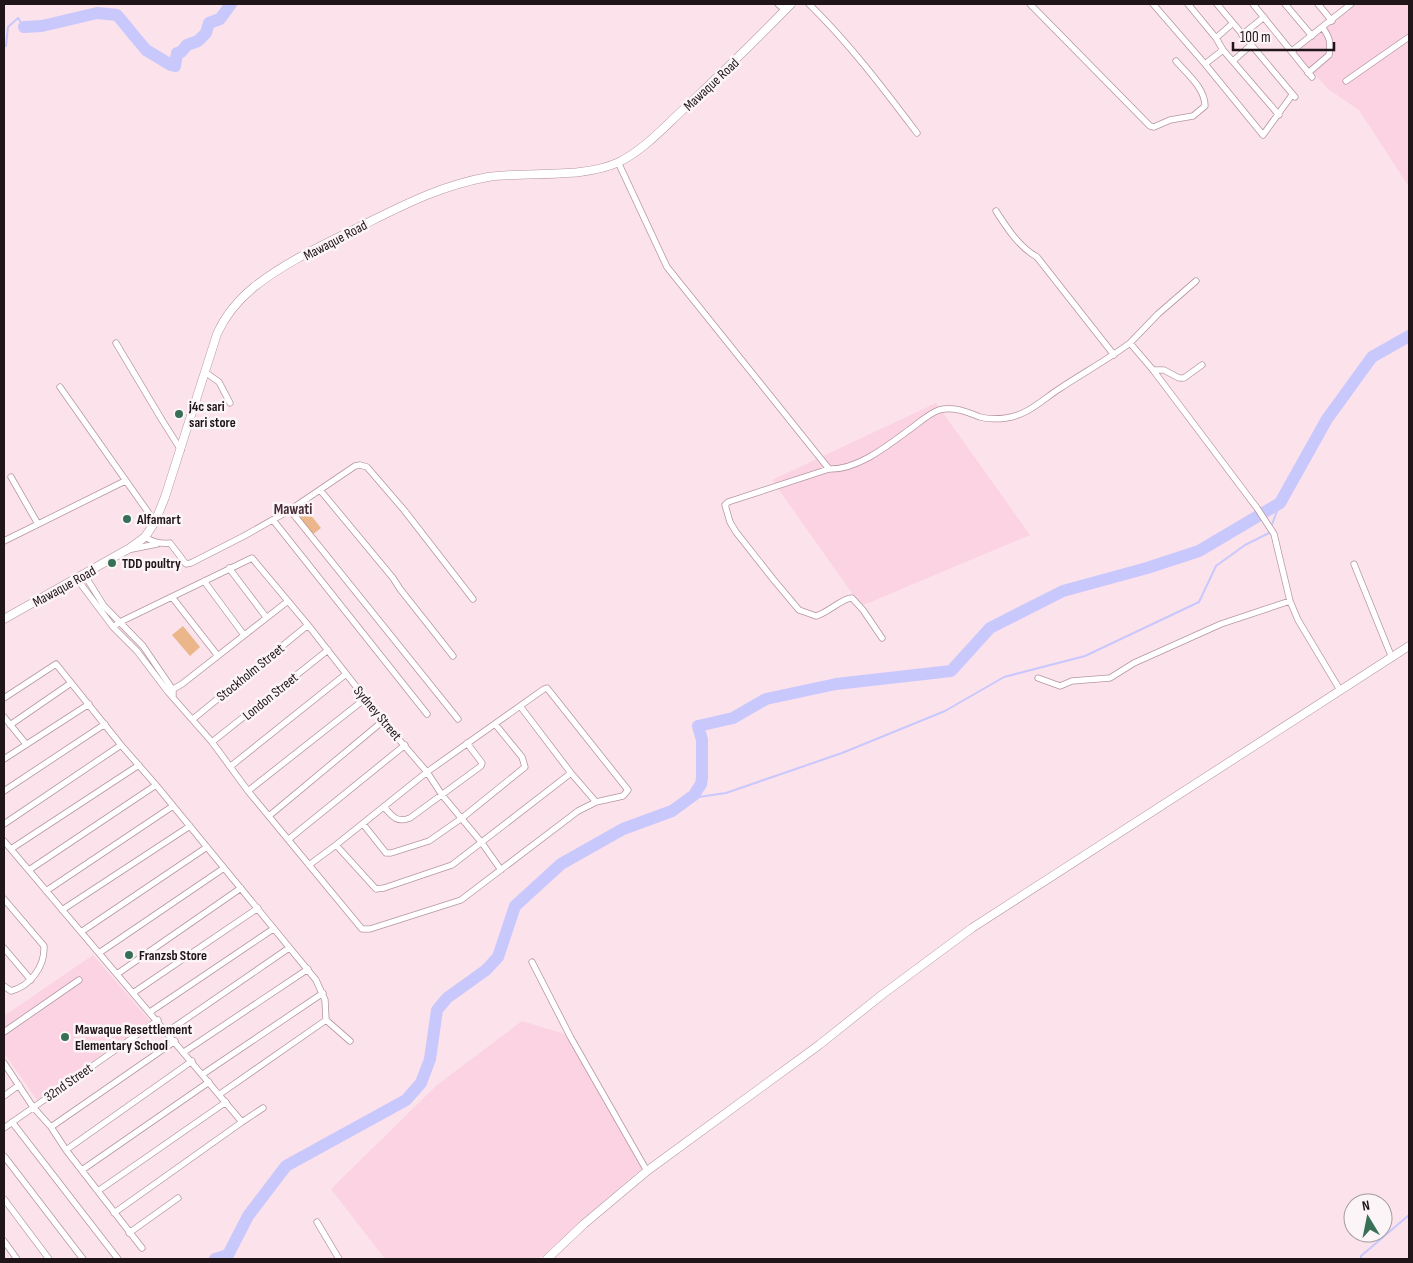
<svg xmlns="http://www.w3.org/2000/svg" width="1413" height="1263" font-family="'Sofia Sans Condensed',sans-serif">
	<style>
		.built { fill: #fbd3e2 }
		.green { fill: #eab68a }
		.lines { fill: none; stroke-linecap: round; stroke-linejoin: round }
		.stream { stroke: #c9c8fd; stroke-width: 2 }
		.river { stroke: #c9c8fd; stroke-width: 12 }
		.street-casing { stroke: #b496a1; stroke-width: 7 }
		.secondary-casing { stroke: #b496a1; stroke-width: 9 }
		.street { stroke: #fff; stroke-width: 5.5 }
		.secondary { stroke: #fff; stroke-width: 8 }
		.poi-dot { fill: #376f57; stroke: #fcf5f8; stroke-width: 2 }
		.labels { text-anchor: middle; stroke-width: 5; stroke-linejoin: round; paint-order: stroke }
		.street-label { font-size: 14px; fill: #201519; stroke: #fcf5f8 }
		.poi-label { font-size: 14px; font-weight: bold; fill: #201519; stroke: #fcf5f8; text-anchor: start }
		.neighbourhood-label { font-size: 15px; font-weight: bold; fill: #482f39; stroke: #fcf5f8 }
	</style>
	<rect width="100%" height="100%" fill="#fce2eb"/>
	<path class="built" d="M1355,4H1409V187L1359,110L1328,89L1294,51Z
		M936,403L1030,535L861,606L772,480Z
		M93,955L150,1021L37,1100L4,1053V1016Z
		M522,1021L568,1035L642,1168L539,1259H385L331,1189L437,1085Z"/>
	<path class="green" d="M302,504L321,528L312,535L293,511Z
		M183,626L200,647L190,656L172,635Z"/>
	<g class="lines">
		<path class="stream" d="M4,46H6L8,27L18,18L24,27
			M1271,527L1280,503
			M692,798L726,793L842,753L945,711L1004,677L1085,656L1199,602L1216,566L1245,545L1269,533L1270,531
			M1361,1259V1256L1409,1215"/>
		<path class="river" d="M24,27L42,26L97,13L117,15L146,50L171,65L175,66L177,53L181,52L187,45L198,41L206,33L209,23L220,19L231,4
			M215,1259L228,1255L248,1216L286,1166L406,1100L421,1083L430,1059L437,1010L447,998L486,970L498,957L515,906L561,864L623,829L672,811L694,795L701,784L702,778V740L698,726L733,718L766,699L836,684L951,671L990,628L1063,591L1147,568L1199,551L1280,503L1327,419L1372,357L1409,336"/>
		<g class="street-casing">
			<path id="street" d="M778,4L785,10
				M809,4C849,43 883,88 917,133
				M1030,4L1150,126L1154,127L1170,120L1193,116L1205,106C1205,88 1187,74 1176,61
				M1153,4L1205,64L1263,135L1292,95
				M1188,4L1216,38L1223,50L1279,115
				M1217,4L1295,97
				M1253,4L1312,77
				M1285,4L1312,36
				M1318,4L1332,21
				M1242,35L1264,17
				M1216,38L1233,23
				M1292,51L1351,4
				M1233,61L1251,45
				M1205,64L1223,50
				M1308,73L1329,55C1331,43 1330,38 1323,28
				M1346,81L1409,37
				M618,162L667,267L829,469
				M996,211C1007,228 1019,247 1037,257L1114,355
				M116,343L162,420L181,450
				M1130,343L1158,314L1196,281
				M1153,370H1164L1179,378H1184L1202,365
				M205,372L219,382L230,403
				M60,387L155,522
				M11,477L38,524
				M320,490L393,578L400,589L453,656
				M290,510L355,466L360,465L367,467L404,510L473,599
				M273,520L427,714
				M145,537C153,542 159,544 170,543L186,564L191,563L244,536L290,510L458,719
				M4,541L125,481
				M132,549L157,544
				M1354,564L1392,658
				M229,568L266,617
				M84,574L104,606L143,646L173,690V696
				M77,579L113,627L137,651L168,692L212,742L248,791L362,929H370L461,900L578,811L596,802L623,796L628,790L547,688L544,689L427,772L336,845L309,865
				M204,581L244,635
				M172,597L218,656
				M113,627L120,622L252,558L308,625L383,721L427,772L442,795L482,843L501,870
				M882,638L863,610L852,598C842,598 828,613 816,616L799,610L773,579L736,532L730,522L725,505L728,502L829,469C859,470 891,443 913,427C921,421 930,413 939,410C954,406 967,412 980,417C987,419 999,419 1006,418C1028,415 1042,400 1059,389C1083,373 1107,360 1130,343L1153,370L1257,508L1274,534L1290,601L1298,620L1340,690
				M1038,678L1060,686L1072,681L1110,678L1134,663L1221,624L1290,601
				M170,691L182,684L288,601
				M4,698L56,664L121,745L156,785L316,980L325,1000L326,1020L220,1094
				M520,706L571,773L596,802
				M4,717L26,744
				M193,719L308,625
				M10,725L71,683
				M212,742L328,650
				M4,759L89,704
				M231,766L346,674
				M4,791L105,724
				M248,791L366,698
				M384,807C393,817 397,823 410,818L481,766L482,763L467,743
				M269,816L383,721
				M4,824L121,745
				M363,824L386,853H391L429,841L462,818L525,767L522,757L495,724
				M289,839L405,745
				M4,841L242,1122L263,1108
				M336,845L376,889L384,888L452,865L571,773
				M11,849L139,765
				M29,870L156,785
				M46,891L173,806
				M4,899L44,946C45,967 30,986 11,991L4,986
				M62,910L190,826
				M81,932L207,847
				M4,948L31,980
				M99,953L224,868
				M532,962L571,1038L647,1171
				M117,974L241,888
				M133,993L258,908
				M150,1012L273,929
				M326,1020L350,1041
				M4,1032L79,980
				M167,1032L289,948
				M184,1052L308,969
				M4,1063L33,1107L51,1127L66,1150L142,1248
				M203,1074L323,993
				M4,1096L19,1085
				M12,1122L118,1259
				M51,1127L175,1041
				M4,1128L158,1020
				M66,1150L192,1061
				M4,1156L83,1259
				M82,1170L209,1082
				M98,1191L226,1102
				M4,1199L49,1259
				M114,1213L242,1122
				M317,1222L339,1259
				M129,1233L178,1198
				M4,1241L17,1259"/>
		</g>
		<g class="secondary-casing">
			<path id="secondary" d="M4,619L130,548L145,537L155,522L165,497L217,334C225,316 238,300 254,287C284,263 321,246 355,229C400,207 438,186 488,177C529,171 583,179 619,162C645,149 665,126 686,107C722,73 757,39 791,4
				M547,1259L584,1224L647,1171L819,1045L883,994L972,928L1409,646"/>
		</g>
		<use href="#street" class="street"/>
		<use href="#secondary" class="secondary"/>
	</g>
	<g class="poi-dot">
		<circle cx="179" cy="414" r="5"/>
		<circle cx="127" cy="519" r="5"/>
		<circle cx="112" cy="563" r="5"/>
		<circle cx="129" cy="955" r="5"/>
		<circle cx="65" cy="1037" r="5"/>
	</g>
	<g class="labels">
		<g class="street-label">
			<text transform="translate(711 84) rotate(-43)" y="5">Mawaque Road</text>
			<text transform="translate(335 240) rotate(-28)" y="5">Mawaque Road</text>
			<text transform="translate(64 586) rotate(-29)" y="5">Mawaque Road</text>
			<text transform="translate(250 672) rotate(-39)" y="5">Stockholm Street</text>
			<text transform="translate(270 696) rotate(-39)" y="5">London Street</text>
			<text transform="translate(378 713) rotate(50)" y="5">Sydney Street</text>
			<text transform="translate(68 1082) rotate(-35)" y="5">32nd Street</text>
		</g>
		<g class="poi-label">
			<text x="189" y="411">j4c sari<tspan x="189" dy="16">sari store</tspan></text>
			<text x="137" y="524">Alfamart</text>
			<text x="122" y="568">TDD poultry</text>
			<text x="139" y="960">Franzsb Store</text>
			<text x="75" y="1034">Mawaque Resettlement<tspan x="75" dy="16">Elementary School</tspan></text>
		</g>
		<g class="neighbourhood-label">
			<text x="293" y="514">Mawati</text>
		</g>
	</g>
	<rect width="1413" height="1263" fill="none" stroke="#201519" stroke-width="10"/>
	<g transform="translate(1368 1218) rotate(350)"><circle r="24" fill="#fcf5f8" stroke="#a49b9f"/>
	<path d="M0-4L9 19L0 12L-9 19Z" fill="#376f57"/>
	<text y="-8" font-size="14" font-weight="bold" text-anchor="middle" fill="#201519">N</text>
	</g>
	<path d="M1233 42v8h101v-8" fill="none" stroke="#201519" stroke-width="2.5"/>
	<text x="1240" y="42" font-size="15" fill="#201519" stroke="#fcf5f8" stroke-width="4" paint-order="stroke">100 m</text>
</svg>
